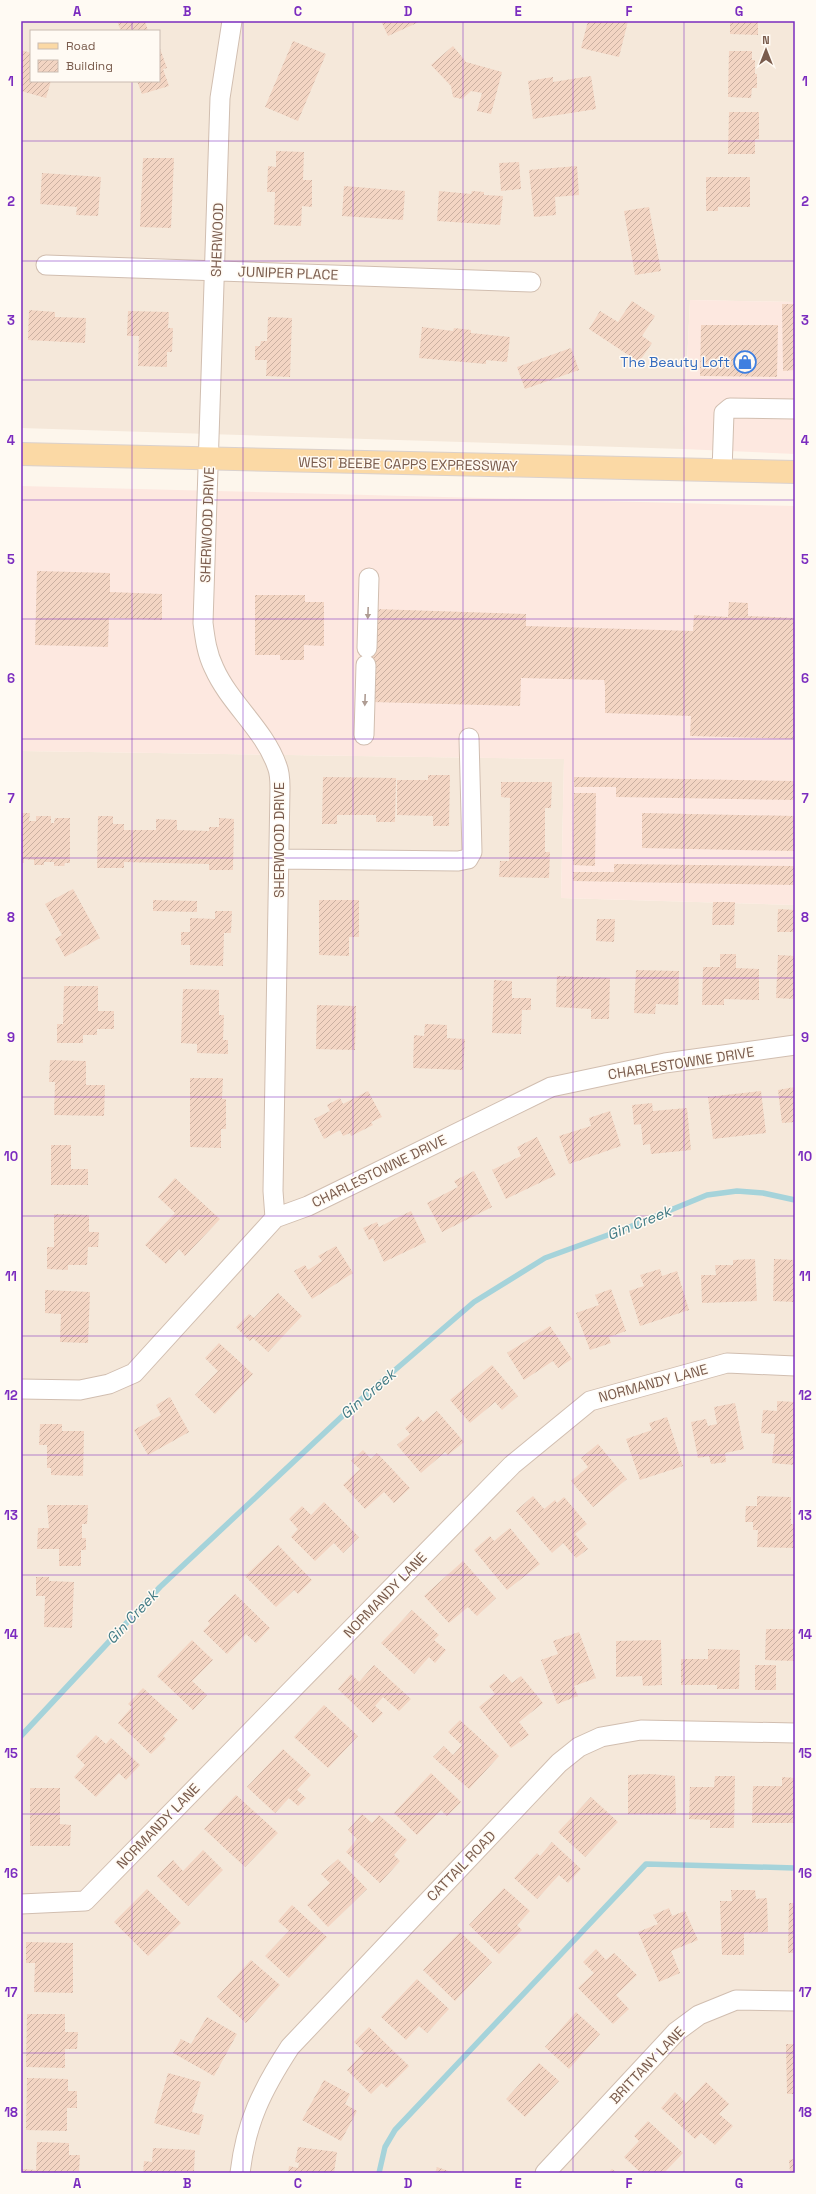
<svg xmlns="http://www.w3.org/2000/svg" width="816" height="2194" font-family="'Space Grotesk',sans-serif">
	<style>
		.residential { fill: #f5e8da; fill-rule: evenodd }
		.commercial { fill: #fde8e0 }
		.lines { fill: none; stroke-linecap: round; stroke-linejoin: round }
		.stream { stroke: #a5d3da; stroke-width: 5.5 }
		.building { fill: url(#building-hatch) }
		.minor-casing { stroke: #d1beb0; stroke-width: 21 }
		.major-casing { stroke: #dad1cd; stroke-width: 24 }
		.minor { stroke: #fff; stroke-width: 19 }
		.major { stroke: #fbd9a5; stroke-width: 22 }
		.oneway { fill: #af9d94 }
		.grid { fill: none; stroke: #7b2cbf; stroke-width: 1; stroke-opacity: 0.55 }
		.labels { text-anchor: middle; stroke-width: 3; stroke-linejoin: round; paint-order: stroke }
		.street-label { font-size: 14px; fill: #7a5c4d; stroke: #fffaf3 }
		.shop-label { font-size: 14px; fill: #366cbe; stroke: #fffaf3; text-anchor: end }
		.water-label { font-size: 15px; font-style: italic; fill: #437c86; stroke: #fffaf3 }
		.neatline { fill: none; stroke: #7b2cbf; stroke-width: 1.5 }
		.grid-label { font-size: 13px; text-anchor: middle; font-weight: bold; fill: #7b2cbf }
	</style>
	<defs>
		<pattern id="building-hatch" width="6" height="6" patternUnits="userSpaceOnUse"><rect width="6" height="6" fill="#f3d5c3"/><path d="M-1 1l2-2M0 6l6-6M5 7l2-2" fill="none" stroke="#cab0a1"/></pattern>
	</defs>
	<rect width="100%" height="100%" fill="#fdf6ec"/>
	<path class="residential" d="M21,21H795V302L690,300L683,449L21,428ZM31,31H159V81H31Z
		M21,751L564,759L561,898L795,905V2173H21Z"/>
	<path class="commercial" d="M690,300L795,302V454L683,449Z
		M21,486L795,506V905L561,898L564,759L21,751Z"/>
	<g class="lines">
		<path class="stream" d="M21,1736L160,1587L352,1407L474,1302L545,1258L627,1228L707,1195L737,1191L763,1193L795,1200
			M379,2173L385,2147L395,2130L646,1864L795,1868"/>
	</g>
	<path class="building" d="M117,21H145L148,31H121Z
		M381,21H418L419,22L388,36Z
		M588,21H628L619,57L581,48Z
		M730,21H758V35L730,34Z
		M293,41L326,54L298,121L265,107Z
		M159,46L167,68L163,69L169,86L142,94L137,81H159Z
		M453,46L466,62L502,72L491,114L477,111L482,93L471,91L462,99L453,97L451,86L431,65Z
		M21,50L31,53V81H51L46,98L21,91Z
		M729,51H752V60H755V74H757V88H752L751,98L728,97Z
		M591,76L596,109L533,119L528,81L553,77V82Z
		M729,112H759V139H755V154H728Z
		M276,151L304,152L303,180H312V207L302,206L301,226L274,225L275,192H267L268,166L276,167Z
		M143,158H174L171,228L140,227Z
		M519,162L521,189L501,191L499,163Z
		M577,166L579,195L555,197L556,215L534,217L529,170Z
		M42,173L101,177L98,216L76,215L77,207L40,204Z
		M706,177H750V207H718V211H706Z
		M344,186L405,191L403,220L342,216Z
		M439,191L471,194L472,191L484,192V195L503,196L500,225L437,221Z
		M649,207L661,271L635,275L624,211Z
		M632,301L655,316L642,336L652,343L639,362L589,329L600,311L618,322Z
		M782,304H795V370L783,371Z
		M29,310L55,312V317L86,318L85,343L28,340Z
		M128,311L169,312L168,328H173L172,352H167V367L138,366L139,336H127Z
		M268,317L292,318L290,377L266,376L267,360H255V346H260L261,341H267Z
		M701,325H778L777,377L700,376Z
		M422,327L453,331L454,328L471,330V333L510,337L507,362L486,360V364L419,358Z
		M571,348L579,370L525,389L517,367Z
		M37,571L110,573V592L162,594V620L109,618L108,647L35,645Z
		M255,595H305V602H324V646L304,645V660H280V655H255Z
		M729,602L748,603V616L795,618V739L690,736L691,716L605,713V686L604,680L521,678L520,706L372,702L360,665V647L375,609L526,614V626L693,631L694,615L728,617Z
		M428,775H450L449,826H433V816L397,815V780H428Z
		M323,777L396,778L395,822H376V815H337V824H322Z
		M574,777L795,781V800L616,797V787H574Z
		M501,782H552L551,808H545V852H550L549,878L499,877L500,861H509L510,798L501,797Z
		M574,793H596L595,866L573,865Z
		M21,813H30L29,821H36V816H51V823H54L55,818H70V863H65L64,866H54V862H44V865H34V860L24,859V863H21Z
		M642,813L795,816V851L642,848Z
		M98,816H113V824H124V830H156V819L177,820V830L209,831V827H219V818L234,819L233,870H209V864L124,862V868H97Z
		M614,864L795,866V885L573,881V872H614Z
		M73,889L100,938L65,957L55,939L62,935L45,904Z
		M153,900L197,901V912L153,911Z
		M319,900H359V937H349V956L319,955Z
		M713,902H735L734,925H712Z
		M778,909L795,910V932H777Z
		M215,911H232L231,933H224L223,966L190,965V945H181V932H190V918L215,919Z
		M597,919H615L614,942L596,941Z
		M720,954H736V968L759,969V1000L724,999V1005H702L703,967H720Z
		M778,955L795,956V999L776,998Z
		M636,970L679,971L678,1005L656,1004L655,1014L634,1013Z
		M557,976L610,978L609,1019H591V1009L556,1007Z
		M494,980L512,981V998H531V1010H522L521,1034L492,1033Z
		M64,986H98V1011H114V1029H97V1035H83V1043H57V1024H63Z
		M183,989L219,990V1015H224L223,1040H228V1054L197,1053V1044L181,1043Z
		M317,1005L356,1006L355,1050L316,1049Z
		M425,1024L447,1025V1038L465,1039L463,1070L413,1068L414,1035L424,1036Z
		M50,1060L86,1061V1085H105L104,1116L54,1115L55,1082H49Z
		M190,1078H223L222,1099H226V1129H221V1148L190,1147Z
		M795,1087V1122L782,1123L778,1090Z
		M368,1091L382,1117L371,1122L373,1125L351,1136L350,1133L343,1136L340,1130L324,1139L314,1119L330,1111L327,1105L340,1098L343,1104Z
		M761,1091L766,1133L713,1139L708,1097Z
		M652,1103L653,1111L687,1108L691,1150L651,1154L650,1144L643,1145L641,1124L634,1125L632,1105Z
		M610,1111L621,1146L569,1164L559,1136L591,1126L589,1118Z
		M537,1137L556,1175L506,1199L492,1170L521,1156L517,1147Z
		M51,1145H71V1169H88V1185H51Z
		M474,1171L492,1207L442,1232L427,1203L458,1187L454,1181Z
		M175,1178L220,1219L185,1256L179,1249L166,1264L145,1245L175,1213L158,1197Z
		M411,1211L426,1242L384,1262L373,1238L369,1240L363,1228L377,1222L379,1227Z
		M54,1214L89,1215V1232H99L98,1247H88L87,1265H68V1270L47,1269V1247H54Z
		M336,1246L353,1273L312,1299L294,1271L305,1265L308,1270L322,1261L318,1256Z
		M755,1259L757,1301L702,1303L701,1275H716L715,1265H733V1260Z
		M774,1259L794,1260L795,1302L773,1301Z
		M660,1269L662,1276L677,1271L689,1310L640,1326L629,1291L644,1286L640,1275Z
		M611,1289L626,1331L609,1337L611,1343L590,1350L576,1313L599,1305L595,1295Z
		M45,1290L90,1292L88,1343L60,1342L61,1314L45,1313Z
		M278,1293L302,1316L268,1352L253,1338L250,1341L236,1327L249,1314L254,1318Z
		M550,1326L572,1359L558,1368L553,1361L524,1380L507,1353Z
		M219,1343L253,1374L215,1414L195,1395L218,1371L205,1358Z
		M492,1365L518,1396L502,1410L495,1402L470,1423L450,1400Z
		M170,1397L189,1432L148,1455L134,1430L161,1415L156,1405Z
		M777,1401L795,1402V1465L772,1463L775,1434L761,1433L763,1410L777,1411Z
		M735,1403L744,1449L725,1453L726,1462L711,1464L709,1456L698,1458L691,1422L706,1419L708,1426L717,1424L714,1407Z
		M437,1411L464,1442L448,1455L445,1452L421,1473L397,1445L410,1434L405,1428L418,1416L423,1422Z
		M667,1417L683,1466L640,1480L626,1439L652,1430L649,1423Z
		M40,1424H62V1431H84L83,1476L51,1475V1468H47V1445H39Z
		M598,1444L627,1479L593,1507L571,1481L588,1467L581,1458Z
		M363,1450L371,1459L377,1453L410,1488L394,1503L384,1492L365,1509L343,1485L360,1469L351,1461Z
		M533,1496L544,1509L555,1500L557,1503L564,1497L587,1524L575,1534L588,1549L576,1558L563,1543L552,1553L516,1511Z
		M757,1496L791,1497V1524H795V1548L757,1547L758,1530H753V1522H745L746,1506H757Z
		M324,1502L359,1537L343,1553L334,1543L315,1561L291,1537L298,1529L289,1519L302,1506L311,1515Z
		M47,1505H88L87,1524H82V1538H86V1550H81V1566H59V1549H37L38,1528H49Z
		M510,1528L540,1564L507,1590L474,1550L490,1536L494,1541Z
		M278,1545L312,1580L298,1594L294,1590L276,1607L245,1576Z
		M463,1561L496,1598L477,1616L468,1607L449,1623L424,1596Z
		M36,1577H49V1581L74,1582L72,1628L44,1627L45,1596H36Z
		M235,1594L270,1628L256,1643L246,1634L227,1654L203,1631L210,1624L208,1621Z
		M412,1610L439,1635L434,1640L446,1650L435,1663L429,1657L414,1674L381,1643Z
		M766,1629H795V1661L765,1660Z
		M579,1632L596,1678L574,1686L578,1696L557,1704L541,1660L558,1654L553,1641Z
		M192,1640L213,1660L192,1681L207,1695L193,1710L157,1676Z
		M661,1640L662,1685L643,1686L642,1676L616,1677V1641Z
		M708,1649L740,1650L739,1689H717V1685H681V1659H708Z
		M374,1665L411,1699L399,1711L383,1697L375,1706L383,1713L373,1723L338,1689L351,1674L359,1682Z
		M755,1665H776V1690H755Z
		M504,1674L512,1683L521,1676L543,1703L519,1722L529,1735L511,1748L479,1707L495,1694L489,1686Z
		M143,1688L178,1720L163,1736L166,1739L151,1754L118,1723L132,1707L128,1704Z
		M324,1705L358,1736L328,1768L294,1737Z
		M460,1720L499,1756L469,1789L433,1757L444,1746L453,1755L462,1745L448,1732Z
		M96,1735L106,1744L111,1738L140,1765L126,1780L119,1773L96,1797L74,1777L85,1765L76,1756Z
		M283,1749L311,1775L297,1790L306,1798L298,1806L289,1798L275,1813L247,1787Z
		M431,1773L461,1802L447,1816L441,1810L417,1835L394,1813Z
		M651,1774L675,1776L676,1814H628V1775Z
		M715,1776H735L734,1828H710V1820L689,1819L690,1787H714Z
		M782,1777L795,1778V1823H752L753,1786H782Z
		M30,1788H60V1824L71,1825L70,1846H30Z
		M236,1795L278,1833L245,1867L204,1829Z
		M591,1797L618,1822L585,1857L558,1832Z
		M362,1814L372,1823L379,1815L407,1840L394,1855L400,1861L380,1883L346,1852L357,1839L348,1830Z
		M552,1842L581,1869L568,1883L559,1875L537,1899L514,1878L537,1853L540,1856Z
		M203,1850L223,1870L188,1906L157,1876L173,1860L183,1871Z
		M338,1859L367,1889L328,1927L307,1905L330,1883L321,1874Z
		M504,1888L530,1911L517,1925L522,1930L499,1954L469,1925Z
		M147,1889L181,1923L148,1956L114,1922Z
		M731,1890H755L756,1899L767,1898L768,1932L744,1933V1955H722L720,1901H732Z
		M789,1903H795V1953H788Z
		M292,1905L327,1937L289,1978L265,1956L289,1931L278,1921Z
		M669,1908L672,1916L685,1911L698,1940L671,1951L680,1973L659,1982L638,1932L658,1924L653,1915Z
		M460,1932L492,1962L455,2001L423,1970Z
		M26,1942L73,1943V1993L34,1992L35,1963H26Z
		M596,1949L606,1960L614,1953L637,1975L616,1995L629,2009L613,2024L578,1988L594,1973L583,1962Z
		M251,1960L280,1985L246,2023L217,1997Z
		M417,1979L449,2009L427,2033L419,2026L406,2040L381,2017Z
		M576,2012L600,2034L569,2069L545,2047Z
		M27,2014H65V2032H78L77,2049H65V2068L26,2067Z
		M207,2017L237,2034L214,2076L173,2053L181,2039L191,2044Z
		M369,2027L409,2066L387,2088L382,2083L371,2094L347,2070L364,2052L354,2042Z
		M786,2044H795V2094H787Z
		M539,2063L559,2081L525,2117L506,2099Z
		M168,2073L201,2082L192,2112L204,2115L199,2135L154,2123Z
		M27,2078L68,2079V2091H77V2108H67V2131L26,2130Z
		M324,2080L350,2094L345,2104L357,2111L341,2141L302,2120Z
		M706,2082L729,2104L719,2114L733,2126L715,2145L701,2133L695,2139L661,2108L675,2092L686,2103Z
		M648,2121L683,2153L664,2173H641L624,2157L639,2141L634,2136Z
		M37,2142L69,2143V2155H80L79,2171L21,2173V2169L36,2170Z
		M298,2147L337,2152L334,2173H288L289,2166L298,2168L299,2163L295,2162Z
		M153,2148L195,2150L194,2171L143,2173L144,2161L152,2162Z
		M795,2159V2173H790L789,2160Z
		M437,2167L454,2173H435Z
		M612,2169L617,2173H608Z"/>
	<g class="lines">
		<g class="minor-casing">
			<path id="minor" d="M232,21L220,98L203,623C205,639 207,654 214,668C230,704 264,729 277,766C280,773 280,781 280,788L273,1191L275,1218
				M46,265L531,282
				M722,471L724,413L730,408L795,409
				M367,648L369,578
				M364,735L366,665
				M279,859L458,861L468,859L472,852L469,738
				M21,1389L80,1390L109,1384L134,1373L275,1218L308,1206L551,1087L665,1063L795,1045
				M21,1904L85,1901L512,1465L590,1401L727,1363L795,1366
				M240,2173C246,2122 262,2090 290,2047L559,1763L579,1747L601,1737L641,1730L795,1733
				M545,2173L676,2032L699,2015L736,2000L795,2001"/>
		</g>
		<g class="major-casing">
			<path id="major" d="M21,454L795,472"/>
		</g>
		<use href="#minor" class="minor"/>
		<use href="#major" class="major"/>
	</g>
	<defs><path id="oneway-solid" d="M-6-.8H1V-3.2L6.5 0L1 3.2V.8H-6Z"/></defs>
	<g class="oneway">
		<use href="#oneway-solid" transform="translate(368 613) rotate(92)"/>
		<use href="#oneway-solid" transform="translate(365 700) rotate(92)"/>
	</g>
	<path class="grid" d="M132,21V31M243,21V2173M353,21V2173M463,21V2173M573,21V2173M684,21V2173M132,81V2173M21,141H795M21,261H795M21,380H795M21,500H795M21,619H795M21,739H795M21,858H795M21,978H795M21,1097H795M21,1216H795M21,1336H795M21,1455H795M21,1575H795M21,1694H795M21,1814H795M21,1933H795M21,2053H795"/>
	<defs>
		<g id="shop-ring" transform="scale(1.15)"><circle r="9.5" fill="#fffaf3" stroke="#3f7fe0" stroke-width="1.5"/><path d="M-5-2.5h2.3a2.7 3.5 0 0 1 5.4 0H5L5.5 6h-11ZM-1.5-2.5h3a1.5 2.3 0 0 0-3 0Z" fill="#3f7fe0"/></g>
	</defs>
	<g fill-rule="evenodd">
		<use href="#shop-ring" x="745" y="362"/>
	</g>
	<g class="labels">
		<g class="street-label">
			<text transform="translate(217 240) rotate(-88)" y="5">SHERWOOD</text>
			<text transform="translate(288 273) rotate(2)" y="5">JUNIPER PLACE</text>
			<text transform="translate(408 464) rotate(1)" y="5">WEST BEEBE CAPPS EXPRESSWAY</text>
			<text transform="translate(207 525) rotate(-88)" y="5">SHERWOOD DRIVE</text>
			<text transform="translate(279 840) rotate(-90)" y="5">SHERWOOD DRIVE</text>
			<text transform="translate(681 1063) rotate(-9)" y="5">CHARLESTOWNE DRIVE</text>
			<text transform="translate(379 1171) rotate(-26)" y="5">CHARLESTOWNE DRIVE</text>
			<text transform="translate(653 1383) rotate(-15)" y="5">NORMANDY LANE</text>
			<text transform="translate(385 1595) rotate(-46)" y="5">NORMANDY LANE</text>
			<text transform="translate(158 1826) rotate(-46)" y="5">NORMANDY LANE</text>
			<text transform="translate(461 1866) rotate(-46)" y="5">CATTAIL ROAD</text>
			<text transform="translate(647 2065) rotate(-46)" y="5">BRITTANY LANE</text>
		</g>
		<g class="shop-label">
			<text x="730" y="367">The Beauty Loft</text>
		</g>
		<g class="water-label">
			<text transform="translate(639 1223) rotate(-22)" y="5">Gin Creek</text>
			<text transform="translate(368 1394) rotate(-41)" y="5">Gin Creek</text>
			<text transform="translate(132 1617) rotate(-47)" y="5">Gin Creek</text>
		</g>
	</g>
	<rect width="816" height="2194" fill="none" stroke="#fffaf3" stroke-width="44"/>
	<rect x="30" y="30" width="130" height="52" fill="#fffaf3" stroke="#cabbb1"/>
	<rect x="38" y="43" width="20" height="6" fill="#fbd9a5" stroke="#cabbb1"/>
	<text x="66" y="50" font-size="12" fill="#7a5c4d">Road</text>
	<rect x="38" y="60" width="20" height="12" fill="url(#building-hatch)" stroke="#cabbb1"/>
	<text x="66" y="70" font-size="12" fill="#7a5c4d">Building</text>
	<g transform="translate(766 50)" stroke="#fffaf3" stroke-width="3" paint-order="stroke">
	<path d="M0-3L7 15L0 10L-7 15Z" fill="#7a5c4d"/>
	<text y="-6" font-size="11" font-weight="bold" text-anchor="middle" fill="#7a5c4d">N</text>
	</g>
	<rect x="22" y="22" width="772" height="2150" class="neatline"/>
	<g class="grid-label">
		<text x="77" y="16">A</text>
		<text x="187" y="16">B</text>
		<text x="298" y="16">C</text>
		<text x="408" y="16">D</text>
		<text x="518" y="16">E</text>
		<text x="629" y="16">F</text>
		<text x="739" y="16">G</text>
		<text x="11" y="86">1</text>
		<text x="805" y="86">1</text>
		<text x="11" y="206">2</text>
		<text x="805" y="206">2</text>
		<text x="11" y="325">3</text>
		<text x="805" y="325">3</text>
		<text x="11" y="445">4</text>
		<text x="805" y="445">4</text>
		<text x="11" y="564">5</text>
		<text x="805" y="564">5</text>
		<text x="11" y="683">6</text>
		<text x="805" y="683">6</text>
		<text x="11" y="803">7</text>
		<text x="805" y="803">7</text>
		<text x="11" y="922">8</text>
		<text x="805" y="922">8</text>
		<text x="11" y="1042">9</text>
		<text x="805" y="1042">9</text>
		<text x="11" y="1161">10</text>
		<text x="805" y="1161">10</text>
		<text x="11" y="1281">11</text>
		<text x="805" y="1281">11</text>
		<text x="11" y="1400">12</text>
		<text x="805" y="1400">12</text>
		<text x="11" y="1520">13</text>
		<text x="805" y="1520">13</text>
		<text x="11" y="1639">14</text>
		<text x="805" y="1639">14</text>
		<text x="11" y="1758">15</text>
		<text x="805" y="1758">15</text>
		<text x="11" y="1878">16</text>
		<text x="805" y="1878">16</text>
		<text x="11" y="1997">17</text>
		<text x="805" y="1997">17</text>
		<text x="11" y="2117">18</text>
		<text x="805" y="2117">18</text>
		<text x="77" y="2188">A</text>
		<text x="187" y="2188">B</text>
		<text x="298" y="2188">C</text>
		<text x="408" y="2188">D</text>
		<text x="518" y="2188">E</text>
		<text x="629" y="2188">F</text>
		<text x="739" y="2188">G</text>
	</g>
</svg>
